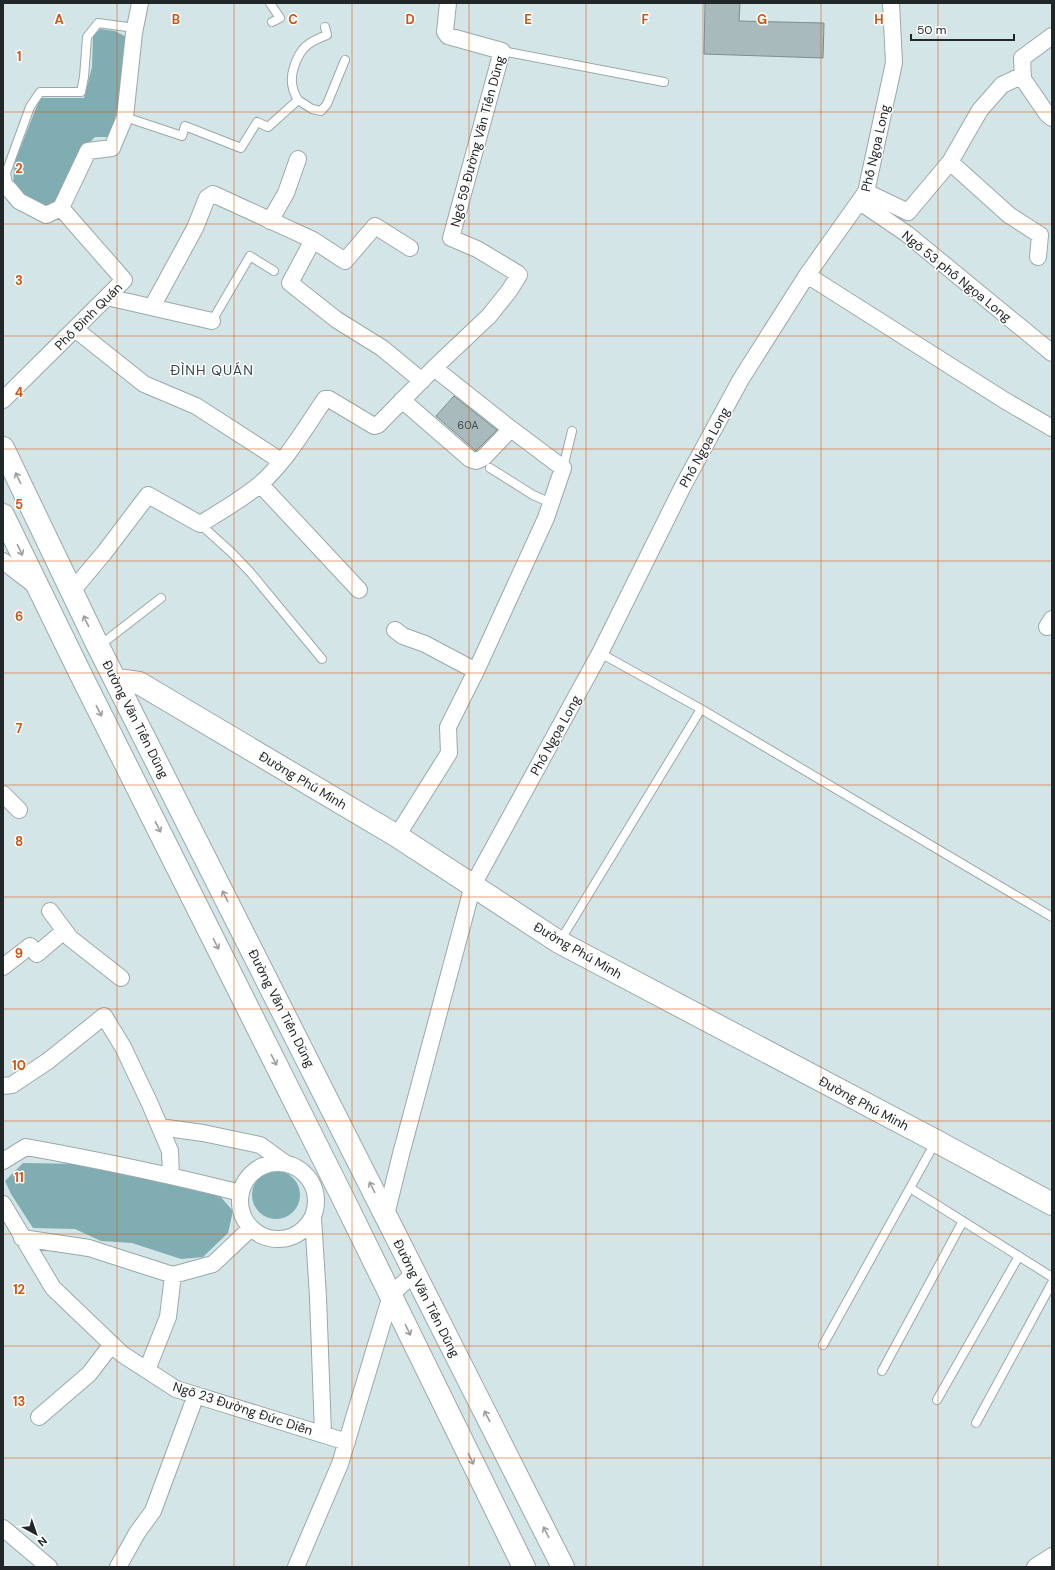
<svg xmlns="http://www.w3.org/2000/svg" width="1055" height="1570" font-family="'DM Sans',sans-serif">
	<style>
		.water { fill: #7fadb1 }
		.building { fill: #a9babc; stroke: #7d8d8f }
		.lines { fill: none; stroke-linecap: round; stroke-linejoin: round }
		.lane-casing { stroke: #99a9ab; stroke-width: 10 }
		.street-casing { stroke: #99a9ab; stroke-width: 18 }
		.secondary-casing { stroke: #99a9ab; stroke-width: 24 }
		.lane { stroke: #fff; stroke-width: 8 }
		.street { stroke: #fff; stroke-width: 16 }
		.secondary { stroke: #fff; stroke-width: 22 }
		.oneway { stroke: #9b9e9e }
		.grid { fill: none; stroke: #d4540f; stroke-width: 1; stroke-opacity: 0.55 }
		.labels { text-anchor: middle; stroke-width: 3; stroke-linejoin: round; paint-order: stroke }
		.number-label { font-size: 11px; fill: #434c4d }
		.street-label { font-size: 13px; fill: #212728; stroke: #fff }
		.neighbourhood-label { font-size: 14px; letter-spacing: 1px; fill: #374647; stroke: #fff }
		.grid-label { font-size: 13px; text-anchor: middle; font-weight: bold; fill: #d4540f; stroke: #fff; stroke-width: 3; stroke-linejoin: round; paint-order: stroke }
	</style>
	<rect width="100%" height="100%" fill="#d4e5e7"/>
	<path class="water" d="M100,29L115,31L130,39L113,131L108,137H95L80,153L63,184L55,203L44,207L13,189L14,164L40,98H84L92,67L93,36Z
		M23,1163L85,1164L142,1174L220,1196L233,1211L228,1233L203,1257L181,1259L132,1243L101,1241L75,1229L33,1228L11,1194L5,1181Z
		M252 1195a24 24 0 1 1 48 0a24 24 0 1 1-48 0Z"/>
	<path class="building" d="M705,3H740L739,21L824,23L823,58L704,54Z
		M454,396L497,430L476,451L436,416Z"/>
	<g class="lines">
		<g class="lane-casing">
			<path id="lane" d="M270,3L280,18L272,22
				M502,51L664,82
				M298,100L312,109L321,111L327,104L345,60
				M125,117L182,136L185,126L241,148L257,122L268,127L298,100C291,89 290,79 294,67C300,48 308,42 327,35L325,27
				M9,189L6,173L30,107L40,92H81L84,77L87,37L98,23L135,28
				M212,321L250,256L274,271
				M490,468L533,495L551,503
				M563,468L572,431
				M200,524L232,553L250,572L322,659
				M99,646L161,598
				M600,653L701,709L1052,917
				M560,941L701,709
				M910,1188L1052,1277
				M823,1345L936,1141
				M882,1371L963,1221
				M937,1400L1019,1256
				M976,1423L1052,1283"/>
		</g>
		<g class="street-casing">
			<path id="street" d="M1052,36L1022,58L1023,79L1047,114L1052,118
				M950,162L1009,215L1040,235L1038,257
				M3,186L9,189L19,201L46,215L61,208
				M866,192L908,212L950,162L980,110L1002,85L1023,75
				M860,202L907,234L1052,353
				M270,221L286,193L298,159
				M410,248L375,226L345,261L313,240L290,283L337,320L382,348L422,381
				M807,275L1004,400L1052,428
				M107,297L212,321
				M152,307L195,228L207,198L213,194L313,240
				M75,329L144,384L196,406L281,461
				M3,400L124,280L61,208L88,151L112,148L125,117L134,33L140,3
				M402,400L470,459L476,461L483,458L511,429
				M260,484L359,590
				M3,561L37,587
				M72,591L104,553L148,495L200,524C220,512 241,500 259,485C286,462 305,428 325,399H329L374,426L378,425L434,368L489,316L509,291L519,275L517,273L477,249L451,238L502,51L448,36L445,32L448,3
				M1047,627L1052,619
				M395,630L403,636L425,644L476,671
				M3,794L19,810
				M397,836L449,753L448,727L476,671L546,518L563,468L511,429L434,368
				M50,911L70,938L121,978
				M3,967L30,946L37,954L64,931
				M3,1086L12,1085L48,1061L104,1016L123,1047L150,1104L170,1151L171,1176
				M160,1127L203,1133L260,1145L285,1163
				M3,1161L26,1147C98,1160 170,1175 241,1193
				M240 1201a38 38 0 1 1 76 0a38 38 0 1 1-76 0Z
				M3,1204L53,1288L122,1354L176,1389L347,1442
				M386,1215L401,1154L473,885L600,653L683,486L741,379L807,275L866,192L894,63L891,3
				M313,1218L318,1297L323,1434
				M22,1238L89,1248L173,1275L213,1264L251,1228
				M147,1370L168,1317L173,1275
				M39,1417L89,1374L112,1344
				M3,1528L49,1567
				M118,1567L137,1533L153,1511L196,1395
				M296,1567L340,1464L391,1295L415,1272
				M1035,1567L1052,1556"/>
		</g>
		<g class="secondary-casing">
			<path id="secondary" d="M3,448L98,646L563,1567
				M3,515L82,677L342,1196L524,1567
				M117,680L139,683L397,836L559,942L936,1141L1052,1204"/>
		</g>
		<use href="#lane" class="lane"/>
		<use href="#street" class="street"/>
		<use href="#secondary" class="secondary"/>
	</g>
	<defs><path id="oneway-shaft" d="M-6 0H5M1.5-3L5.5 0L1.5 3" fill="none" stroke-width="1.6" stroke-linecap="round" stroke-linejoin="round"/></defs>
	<g class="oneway">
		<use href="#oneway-shaft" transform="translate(18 478) rotate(-116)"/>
		<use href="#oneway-shaft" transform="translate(20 550) rotate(64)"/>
		<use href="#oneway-shaft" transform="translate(86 621) rotate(-116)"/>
		<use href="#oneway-shaft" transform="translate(99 711) rotate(63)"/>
		<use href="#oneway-shaft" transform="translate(158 827) rotate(63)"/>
		<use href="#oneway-shaft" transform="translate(225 896) rotate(-117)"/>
		<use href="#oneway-shaft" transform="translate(216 944) rotate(63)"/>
		<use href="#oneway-shaft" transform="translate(274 1060) rotate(63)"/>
		<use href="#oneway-shaft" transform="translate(372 1187) rotate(-117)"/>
		<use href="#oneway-shaft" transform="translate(408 1330) rotate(64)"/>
		<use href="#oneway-shaft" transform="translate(487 1416) rotate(-117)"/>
		<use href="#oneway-shaft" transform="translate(471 1459) rotate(64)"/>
		<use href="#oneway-shaft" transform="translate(546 1532) rotate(-117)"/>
	</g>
	<path class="grid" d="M117,3V1567M234,3V1567M352,3V1567M469,3V1567M586,3V1567M703,3V1567M821,3V1567M938,3V1567M3,112H1052M3,224H1052M3,336H1052M3,449H1052M3,561H1052M3,673H1052M3,785H1052M3,897H1052M3,1009H1052M3,1121H1052M3,1234H1052M3,1346H1052M3,1458H1052"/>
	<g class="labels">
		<g class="number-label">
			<text x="468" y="429">60A</text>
		</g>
		<g class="street-label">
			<text transform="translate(477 141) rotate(-75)" y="5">Ngõ 59 Đường Văn Tiến Dũng</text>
			<text transform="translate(875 148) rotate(-77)" y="5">Phố Ngọa Long</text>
			<text transform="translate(957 276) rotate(39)" y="5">Ngõ 53 phố Ngọa Long</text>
			<text transform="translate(88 316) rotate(-45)" y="5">Phố Đình Quán</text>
			<text transform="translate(704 447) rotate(-61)" y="5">Phố Ngọa Long</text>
			<text transform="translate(136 719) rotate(63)" y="5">Đường Văn Tiến Dũng</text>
			<text transform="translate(555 735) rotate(-61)" y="5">Phố Ngọa Long</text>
			<text transform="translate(303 780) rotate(31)" y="5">Đường Phú Minh</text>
			<text transform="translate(578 950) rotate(30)" y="5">Đường Phú Minh</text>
			<text transform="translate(282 1008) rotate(63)" y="5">Đường Văn Tiến Dũng</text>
			<text transform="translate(864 1103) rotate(28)" y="5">Đường Phú Minh</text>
			<text transform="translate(427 1298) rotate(63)" y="5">Đường Văn Tiến Dũng</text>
			<text transform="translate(243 1408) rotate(18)" y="5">Ngõ 23 Đường Đức Diễn</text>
		</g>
		<g class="neighbourhood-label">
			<text x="212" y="375">ĐÌNH QUÁN</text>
		</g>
	</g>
	<g class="grid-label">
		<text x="59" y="24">A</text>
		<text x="176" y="24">B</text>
		<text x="293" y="24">C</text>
		<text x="410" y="24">D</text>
		<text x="528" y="24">E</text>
		<text x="645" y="24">F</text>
		<text x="762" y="24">G</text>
		<text x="879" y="24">H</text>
		<text x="19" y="61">1</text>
		<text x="19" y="173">2</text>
		<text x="19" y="285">3</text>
		<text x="19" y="397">4</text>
		<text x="19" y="509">5</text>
		<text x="19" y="621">6</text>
		<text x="19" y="733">7</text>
		<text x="19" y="846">8</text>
		<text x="19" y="958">9</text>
		<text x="19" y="1070">10</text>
		<text x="19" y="1182">11</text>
		<text x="19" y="1294">12</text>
		<text x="19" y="1406">13</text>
	</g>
	<rect width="1055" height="1570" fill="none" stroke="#212728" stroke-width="8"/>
	<g transform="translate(36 1534) rotate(140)" stroke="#ffffff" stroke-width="3" paint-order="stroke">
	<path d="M0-3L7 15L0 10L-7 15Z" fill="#212728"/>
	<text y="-6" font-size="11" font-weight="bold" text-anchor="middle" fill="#212728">N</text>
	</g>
	<path d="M911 34v6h103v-6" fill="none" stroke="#212728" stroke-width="2"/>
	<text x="917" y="34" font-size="12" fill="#212728" stroke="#ffffff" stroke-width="3" paint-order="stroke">50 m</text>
</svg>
